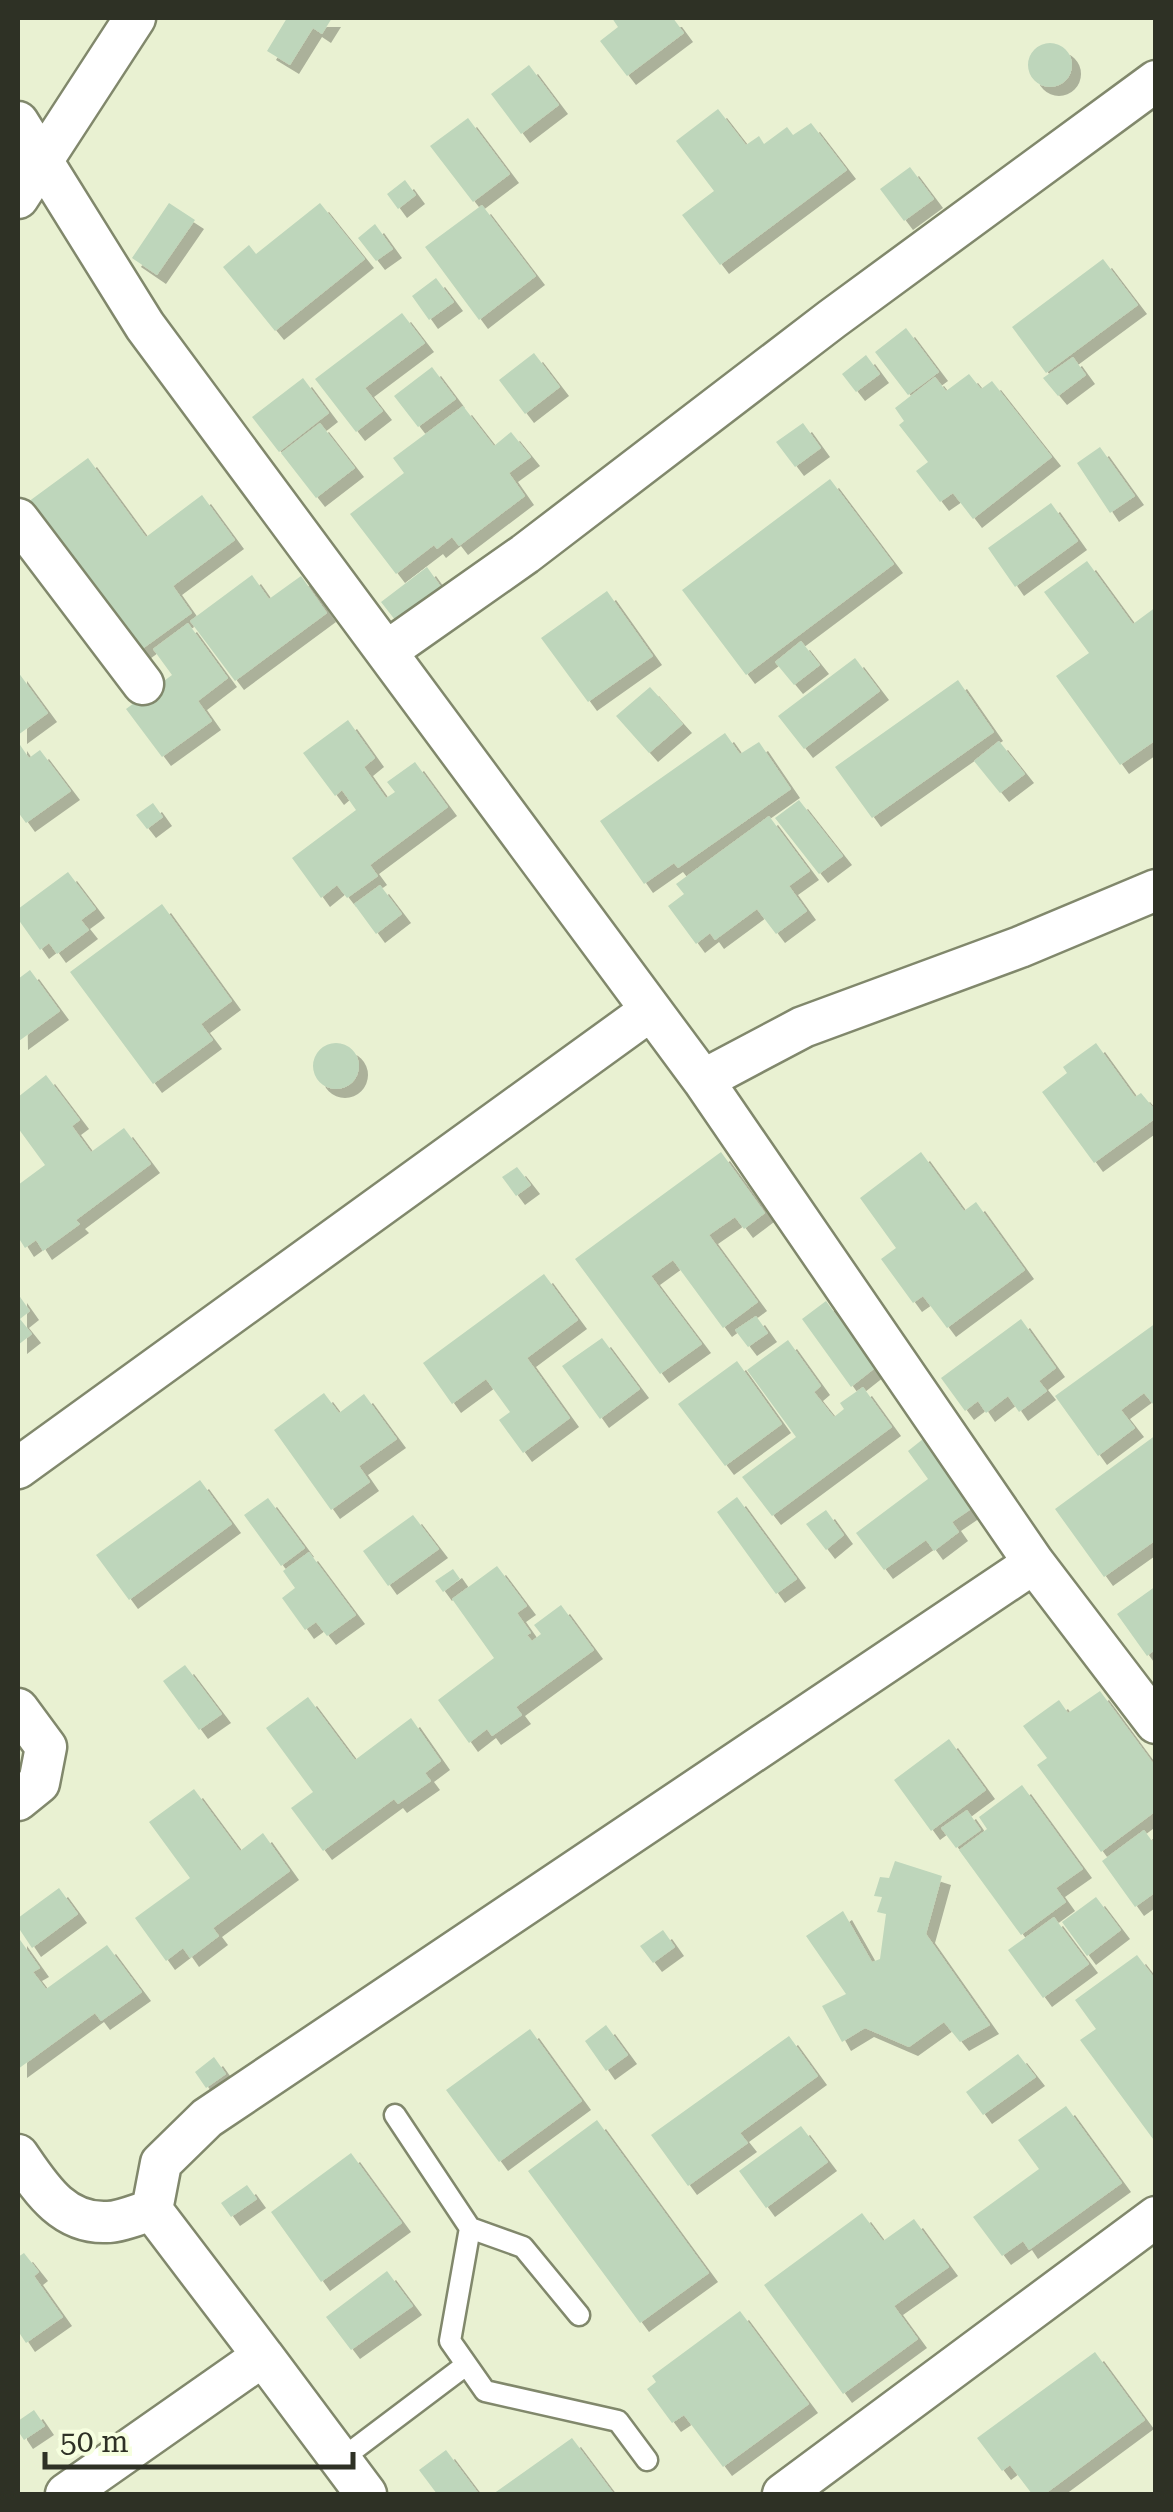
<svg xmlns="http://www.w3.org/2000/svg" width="1173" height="2512" font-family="'Roboto Serif',serif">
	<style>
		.building { fill: #bed6bb; filter: url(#shadow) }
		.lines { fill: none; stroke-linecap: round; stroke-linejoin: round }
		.lane-casing { stroke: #81886c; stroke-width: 25 }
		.street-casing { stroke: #81886c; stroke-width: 45 }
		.lane { stroke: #fff; stroke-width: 20 }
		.street { stroke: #fff; stroke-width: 40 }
	</style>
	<defs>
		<filter id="shadow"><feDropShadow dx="9" dy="9" stdDeviation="0" flood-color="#0004"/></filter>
	</defs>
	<rect width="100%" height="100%" fill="#e9f1d2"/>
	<path class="building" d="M287,18H332L322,34L313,28L290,65L267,51Z
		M612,18H673L684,33L627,76L600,41L618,27Z
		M1028 65a22 22 0 1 1 44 0a22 22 0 1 1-44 0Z
		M529,65L559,105L521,134L491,94Z
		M718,109L746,145L759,136L764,144L787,127L793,135L811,123L847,170L720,265L682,215L714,191L676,141Z
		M468,118L510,174L473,202L430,146Z
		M910,167L934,199L904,221L880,189Z
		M405,180L416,195L398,209L387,194Z
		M169,203L195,220L157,275L132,258Z
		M320,203L365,259L275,331L223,267L249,245L256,254Z
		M482,205L536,276L479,320L425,247Z
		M375,224L393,249L376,261L358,238Z
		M1103,259L1138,305L1046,373L1012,327Z
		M436,278L454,302L429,320L412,296Z
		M402,313L425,343L365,388L383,411L356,432L315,379Z
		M906,328L939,372L908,395L875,352Z
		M534,353L560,387L525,414L499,380Z
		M866,355L880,374L856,392L842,374Z
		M1073,357L1086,375L1058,396L1043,378Z
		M432,367L456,399L418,427L394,396Z
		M969,374L981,389L992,381L1052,457L973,519L953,493L940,502L916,471L928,462L899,425L904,421L895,408L935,377L946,391Z
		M303,378L329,413L279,452L252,417Z
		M463,406L494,446L511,432L531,457L509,473L525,496L459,546L452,537L437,549L434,545L396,574L350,514L404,473L393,458Z
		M320,423L355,468L316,498L281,453Z
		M803,423L821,448L795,467L776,442Z
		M1100,447L1135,496L1110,513L1077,463Z
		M88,458L146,537L202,495L235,540L173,586L192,613L138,652L28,502Z
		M830,479L894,564L746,675L682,590Z
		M1051,503L1078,541L1015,587L988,548Z
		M1087,561L1133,624L1156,607V740L1120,765L1056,676L1089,653L1044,592Z
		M427,567L444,591L399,625L381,602Z
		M252,575L269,599L301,576L327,613L235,681L190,621Z
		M607,591L653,656L588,702L541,638Z
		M188,623L228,678L198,701L212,721L162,757L126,709L172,675L153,649Z
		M801,641L820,665L794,685L775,662Z
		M855,658L880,691L804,749L778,716Z
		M18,672L48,713L18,735Z
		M958,680L994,732L872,818L835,767Z
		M650,687L683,724L649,753L616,716Z
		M348,720L375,758L364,767L386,798L395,792L387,782L415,762L448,807L370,865L378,876L347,898L337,885L321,898L292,858L356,810L342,790L335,796L303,753Z
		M725,733L740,754L759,742L791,789L678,868L674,863L644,884L600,821Z
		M999,741L1025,774L1000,793L974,761Z
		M18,742L29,758L40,750L71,791L26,823L18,812Z
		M799,800L843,856L819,874L775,818Z
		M153,803L163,817L147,829L136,815Z
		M769,816L810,871L789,886L807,911L776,934L757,909L715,940L710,933L696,944L668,906L684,894L676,884Z
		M68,872L96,909L81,920L89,930L57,954L49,943L40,950L18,919V909Z
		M380,885L402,914L376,934L354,904Z
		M162,904L232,1001L201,1024L213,1040L153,1084L70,972Z
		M30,970L60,1011L19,1041L18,979Z
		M1096,1043L1135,1097L1141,1093L1156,1111V1118L1094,1163L1042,1092L1067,1073L1063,1067Z
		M313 1066a23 23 0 1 1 46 0a23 23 0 1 1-46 0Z
		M46,1075L80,1120L72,1126L91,1152L124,1128L151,1164L76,1220L80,1224L43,1251L36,1240L25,1248L18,1237V1185L45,1165L18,1128V1097Z
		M721,1152L765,1213L744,1229L735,1217L709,1235L758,1302L723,1328L673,1260L651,1276L702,1344L660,1374L575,1259Z
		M921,1152L964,1211L976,1202L1025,1270L947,1328L923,1296L913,1303L881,1259L896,1248L860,1198Z
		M517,1167L531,1185L516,1196L502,1177Z
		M544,1274L578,1320L527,1358L570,1418L523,1453L499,1420L510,1412L486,1379L452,1404L423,1363Z
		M18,1294L30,1311L20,1319L32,1334L18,1345Z
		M826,1301L837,1316L842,1312L880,1364L851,1387L802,1319Z
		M756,1316L768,1333L748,1347L735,1330Z
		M1021,1319L1056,1368L1039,1381L1047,1391L1019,1412L1008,1396L986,1413L978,1401L965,1411L941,1378Z
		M1156,1323V1402L1153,1404L1144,1393L1121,1410L1135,1428L1098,1456L1055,1396Z
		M602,1338L640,1389L600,1419L562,1366Z
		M788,1340L821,1386L814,1392L834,1417L844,1409L840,1403L863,1387L892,1427L772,1516L742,1477L796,1437L747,1370Z
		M737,1361L782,1424L725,1466L678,1404Z
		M324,1393L339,1413L364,1394L397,1439L359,1466L370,1482L331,1510L274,1430Z
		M928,1435L948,1463L943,1466L974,1507L952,1522L959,1532L934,1551L926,1540L884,1570L856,1533L928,1479L908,1451Z
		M1156,1435V1540L1104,1577L1055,1509Z
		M200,1480L232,1524L129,1600L96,1555Z
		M737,1497L797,1579L776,1594L717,1512Z
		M268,1498L305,1548L281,1566L244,1515Z
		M826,1510L844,1535L826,1550L806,1524Z
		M413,1515L439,1549L388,1586L363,1551Z
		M309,1552L356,1615L327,1636L316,1622L305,1630L282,1598L295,1588L283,1571Z
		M497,1566L527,1606L517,1613L531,1633L527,1635L532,1641L541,1634L534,1625L561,1605L594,1650L516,1707L522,1715L492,1736L487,1729L469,1743L438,1700L494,1658L452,1599Z
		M453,1569L460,1579L443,1592L435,1581Z
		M1156,1586V1649L1147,1656L1117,1614Z
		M185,1665L222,1714L199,1730L163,1681Z
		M1100,1691L1156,1767V1811L1101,1852L1037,1765L1047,1758L1023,1726L1059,1700L1068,1713Z
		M308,1697L355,1760L411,1718L441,1761L425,1773L431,1781L398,1804L394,1799L323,1851L291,1808L313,1792L266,1728Z
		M949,1739L986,1790L931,1831L894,1780Z
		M1022,1785L1083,1869L1056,1888L1066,1902L1021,1935L959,1850L987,1829L979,1817Z
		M194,1789L240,1851L263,1833L290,1871L213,1928L219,1936L190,1958L183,1948L166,1961L135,1918L190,1878L149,1822Z
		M967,1810L981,1830L956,1848L941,1828Z
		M1144,1830L1152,1841L1156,1838V1892L1135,1907L1102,1861Z
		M895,1861L942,1876L926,1934L990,2025L960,2042L944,2022L909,2047L865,2028L842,2042L822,2006L846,1994L806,1936L843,1911L872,1962L880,1959L886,1914L877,1912L882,1897L874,1896L880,1877L889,1878Z
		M59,1888L78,1914L32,1948L18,1927V1918Z
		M1096,1897L1121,1930L1087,1956L1062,1922Z
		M1054,1917L1089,1964L1043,1998L1008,1950Z
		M663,1930L675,1947L653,1963L640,1946Z
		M18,1937L40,1968L33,1972L46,1989L107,1945L142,1992L101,2021L95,2013L18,2069V2013L20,2011L18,2007Z
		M1137,1955L1156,1980V2143L1080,2040L1096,2029L1075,2000Z
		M606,2025L628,2055L606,2071L585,2041Z
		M530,2029L582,2101L499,2162L446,2090Z
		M789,2036L818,2076L740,2133L748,2143L688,2186L651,2135Z
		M1018,2054L1036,2077L983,2115L966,2092Z
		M214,2057L226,2074L206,2088L195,2072Z
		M1066,2106L1122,2183L1029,2250L1023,2241L1002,2256L973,2217L1039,2169L1018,2140Z
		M597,2120L709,2273L640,2323L528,2171Z
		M801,2126L828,2162L766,2208L739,2171Z
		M351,2153L402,2223L321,2282L271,2212Z
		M247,2185L257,2199L231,2217L221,2203Z
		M862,2213L883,2241L914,2219L949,2267L894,2306L918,2339L843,2394L764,2285Z
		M24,2253L39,2272L34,2276L63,2317L26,2343L18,2331V2257Z
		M387,2271L413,2306L351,2350L326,2317Z
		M740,2311L809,2404L723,2467L684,2415L672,2423L647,2389L656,2382L652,2376Z
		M1095,2352L1145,2420L1045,2494H1032L1010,2465L1002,2471L977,2438Z
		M34,2410L45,2426L24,2440L18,2431V2421Z
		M572,2438L614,2494H493Z
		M446,2450L479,2494H437L419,2470Z"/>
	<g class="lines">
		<g class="lane-casing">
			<path id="lane" d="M395,2115L470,2228L450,2341L485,2391L618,2421L647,2460
				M470,2228L523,2247L579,2315
				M340,2460L466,2365"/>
		</g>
		<g class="street-casing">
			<path id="street" d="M18,122L145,326L703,1080L1034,1563L1156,1723
				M18,198L135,18
				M18,519L143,684
				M387,651L525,554L832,319L1156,81
				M703,1080L803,1027L1020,947L1156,890
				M18,1468L651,1010
				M18,1709L46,1747L39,1783L18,1800
				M18,2155C40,2187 62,2224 107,2222C121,2222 138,2214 152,2210
				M263,2356L152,2210L161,2163L207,2118L1034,1563
				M66,2494L263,2356L366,2494
				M783,2494L1156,2217"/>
		</g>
		<use href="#lane" class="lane"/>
		<use href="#street" class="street"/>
	</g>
	<rect width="1173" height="2512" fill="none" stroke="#2e3125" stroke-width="40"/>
	<path d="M45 2452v15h308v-15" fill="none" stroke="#2e3125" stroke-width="5"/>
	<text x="60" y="2452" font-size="30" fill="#2e3125" stroke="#f6ffdf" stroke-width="8" paint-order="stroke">50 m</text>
</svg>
